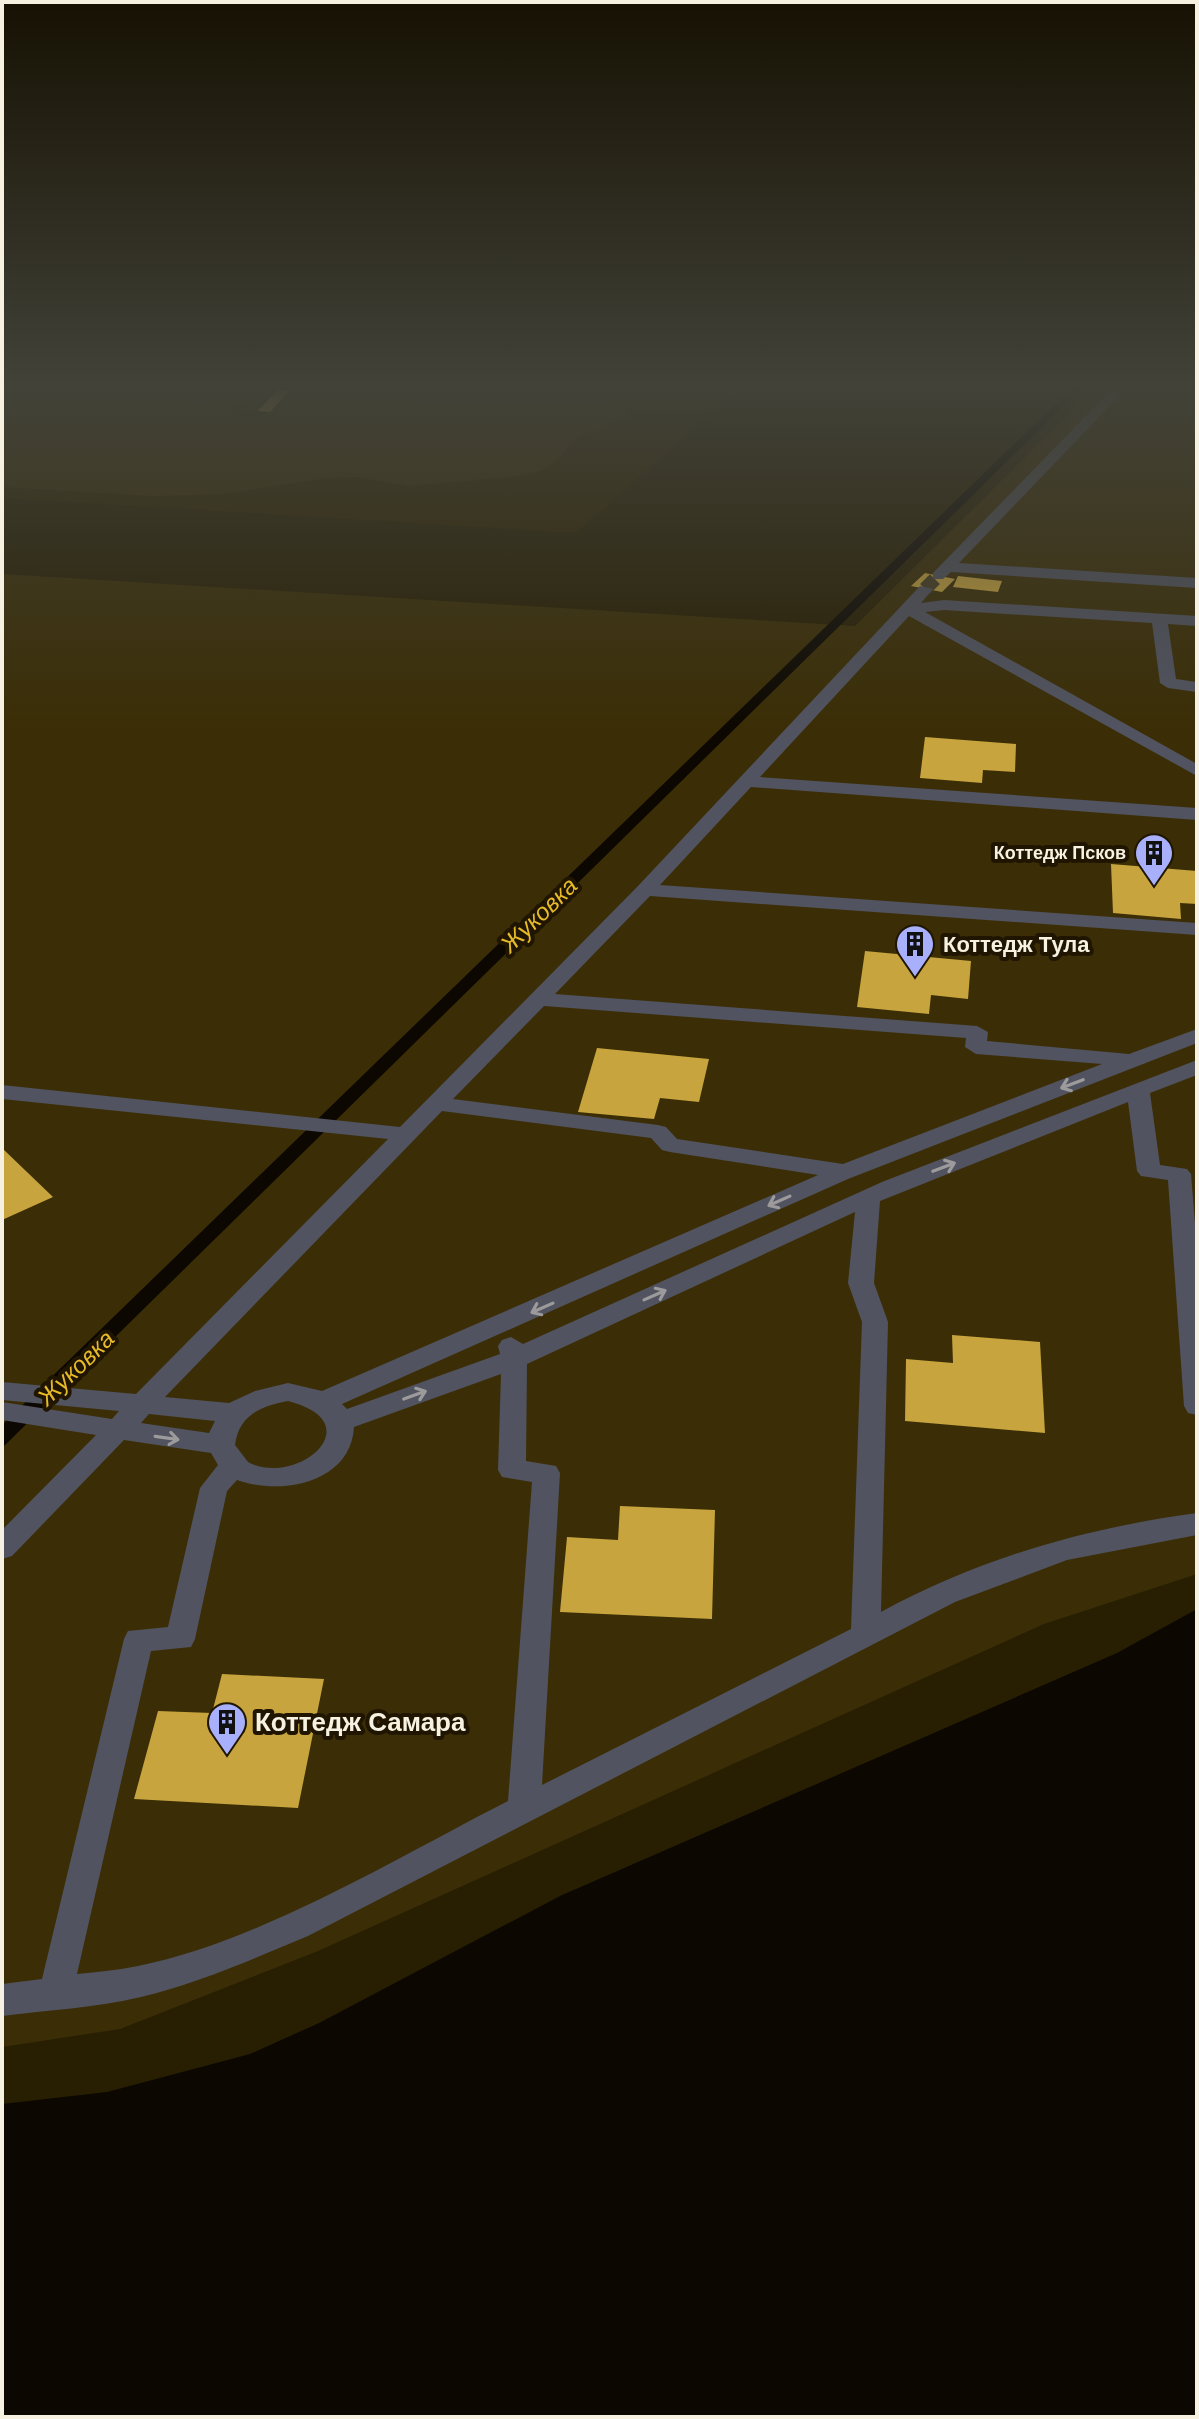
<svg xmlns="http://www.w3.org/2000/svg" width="1199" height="2419" font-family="Helvetica,sans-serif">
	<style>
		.built { fill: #302400 }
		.green { fill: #3b2e06 }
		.water { fill: #0c0801 }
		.building { fill: #c7a43e }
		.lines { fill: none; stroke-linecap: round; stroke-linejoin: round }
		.minor-tunnel { stroke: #473e24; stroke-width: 14; stroke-dasharray: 14 7; stroke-linecap: butt }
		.minor { fill: #515360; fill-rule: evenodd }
		.oneway { stroke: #9c9a9a }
		.labels { text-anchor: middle; stroke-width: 8; stroke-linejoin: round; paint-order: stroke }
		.far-poi-label { font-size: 18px; font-weight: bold; fill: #f7f1e1; stroke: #1f1500; text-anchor: end }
		.poi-label { font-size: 22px; font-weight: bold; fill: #f7f1e1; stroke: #1f1500; text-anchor: start }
		.water-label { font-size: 24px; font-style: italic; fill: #e6ba28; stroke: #1f1500 }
		.near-poi-label { font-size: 26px; font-weight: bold; fill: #f7f1e1; stroke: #1f1500; text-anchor: start }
	</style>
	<rect width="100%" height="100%" fill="#281f03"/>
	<path class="built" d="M2,389H739L576,533L2,498Z"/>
	<path class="green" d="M28,389H108V401L128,409H165L210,402L220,392L251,389L250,396L233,407L232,415C276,425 279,395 316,393C353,391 390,398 426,403C482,409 541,402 597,404L625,408L633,414L578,437L555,462L541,471L511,477L408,486L356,477L327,478L223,494L153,496L2,487V398Z
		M1094,389H1197V1574L1044,1624L318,1951L120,2029L2,2047V574L855,626Z"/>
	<path class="water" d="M1071,389H1081L2,1448V1425Z
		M1197,1609V2417H2V2104L107,2092L250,2054L319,2023L560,1896L1117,1653Z"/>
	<path class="building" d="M277,390L289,391L270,412L258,411Z
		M925,573L955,579L942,592L911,586Z
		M958,576L1002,581L998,592L953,587Z
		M925,737L1016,744L1015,772L983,770L982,783L920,778Z
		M1111,864L1197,871V904L1180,903L1181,919L1113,913Z
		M865,951L971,961L968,999L931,995L929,1014L857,1007Z
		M597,1048L709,1059L699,1102L660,1098L654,1119L578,1112Z
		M2,1148L53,1197L2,1220Z
		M952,1335L1040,1342L1045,1433L905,1421L906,1359L953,1363Z
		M620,1506L715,1510L712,1619L560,1612L567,1537L618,1540Z
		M222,1674L324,1679L298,1808L134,1799L158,1711L212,1713Z"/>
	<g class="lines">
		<path class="minor-tunnel" d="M925,589L938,576"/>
		<path class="minor" d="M1112,389H1126L959,563L1197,578V588L951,572L943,579H933V573Z
			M920,586L933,589L921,603L944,600L1197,616V626L1168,624L1176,679L1197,682V692L1168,688L1160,683L1152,623L944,610L925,612L1197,764V776L909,616L760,777L1197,808V820L751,787L660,885L1197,923V935L650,896L555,994L977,1026L988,1032L987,1041L1129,1054L1197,1029V1043L848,1179L342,1404L347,1409L500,1354L498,1346L502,1340L511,1337L523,1344L882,1182L1197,1060V1075L1150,1093L1160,1165L1187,1169L1191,1174L1197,1248V1415L1188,1413L1184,1406L1168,1180L1141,1176L1137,1171L1128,1102L880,1201L874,1283L888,1322L881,1612C980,1558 1086,1528 1197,1513V1535L1067,1560L955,1602L308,1936C253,1959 199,1983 141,1997C95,2008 48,2010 2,2016V1984L42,1979L124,1639L128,1631L168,1627L200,1488L218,1465L211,1453L124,1440L12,1556L2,1559V1530L96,1435L2,1420V1402L112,1419L119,1411L2,1400V1382L136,1394L388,1139L2,1099V1085L400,1127L638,886ZM544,1006L966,1038L965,1047L976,1054L1102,1064L843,1164L677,1139L666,1127L658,1125L453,1099ZM442,1111L651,1138L662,1150L670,1152L818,1175L322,1391L288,1383L255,1391L229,1403L165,1397ZM855,1212L848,1283L862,1322L851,1629L542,1785L560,1473L556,1466L526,1461L527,1364ZM501,1374L498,1470L502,1477L532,1482L508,1801C398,1857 259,1942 138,1966C118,1970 98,1972 77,1974L151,1651L191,1647L195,1639L227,1491L237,1480C281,1496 351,1483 354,1427ZM288,1401C374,1423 296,1488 248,1462L235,1445C239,1415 261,1406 288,1401ZM149,1414L215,1421L209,1433L141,1423Z"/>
	</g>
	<defs><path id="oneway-shaft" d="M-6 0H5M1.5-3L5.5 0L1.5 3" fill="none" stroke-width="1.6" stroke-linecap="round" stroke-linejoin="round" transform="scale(2)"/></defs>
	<g class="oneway">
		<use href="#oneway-shaft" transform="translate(1072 1084) rotate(159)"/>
		<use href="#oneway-shaft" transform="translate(944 1167) rotate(-21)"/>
		<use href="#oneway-shaft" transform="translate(779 1201) rotate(156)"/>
		<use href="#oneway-shaft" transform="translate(655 1295) rotate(-24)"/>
		<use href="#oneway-shaft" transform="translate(542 1308) rotate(156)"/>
		<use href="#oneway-shaft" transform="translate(415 1395) rotate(-20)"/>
		<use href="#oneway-shaft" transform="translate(167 1438) rotate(8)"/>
	</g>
	<linearGradient id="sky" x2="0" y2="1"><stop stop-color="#161102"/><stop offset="0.53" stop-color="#424239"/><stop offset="1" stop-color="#424239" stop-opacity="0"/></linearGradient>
	<rect width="1199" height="728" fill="url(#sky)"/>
	<defs>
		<g id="building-pin" transform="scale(2)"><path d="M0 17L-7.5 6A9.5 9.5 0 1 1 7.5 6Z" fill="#a8b0fc" stroke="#1f1500"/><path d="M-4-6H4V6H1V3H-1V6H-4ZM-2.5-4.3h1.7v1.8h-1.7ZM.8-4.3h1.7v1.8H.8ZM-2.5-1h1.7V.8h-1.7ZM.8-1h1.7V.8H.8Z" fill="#111"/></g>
	</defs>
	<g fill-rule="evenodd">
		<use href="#building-pin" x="1154" y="853"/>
		<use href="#building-pin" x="915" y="944"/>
		<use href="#building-pin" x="227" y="1722"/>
	</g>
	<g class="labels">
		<g class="far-poi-label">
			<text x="1126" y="859">Коттедж Псков</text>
		</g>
		<g class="poi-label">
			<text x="943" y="952">Коттедж Тула</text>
		</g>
		<g class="water-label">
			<text transform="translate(539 915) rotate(-44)" y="8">Жуковка</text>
			<text transform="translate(76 1368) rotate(-44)" y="8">Жуковка</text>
		</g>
		<g class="near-poi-label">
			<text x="255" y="1731">Коттедж Самара</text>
		</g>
	</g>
	<rect width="1199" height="2419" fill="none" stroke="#f7f1e1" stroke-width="8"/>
</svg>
